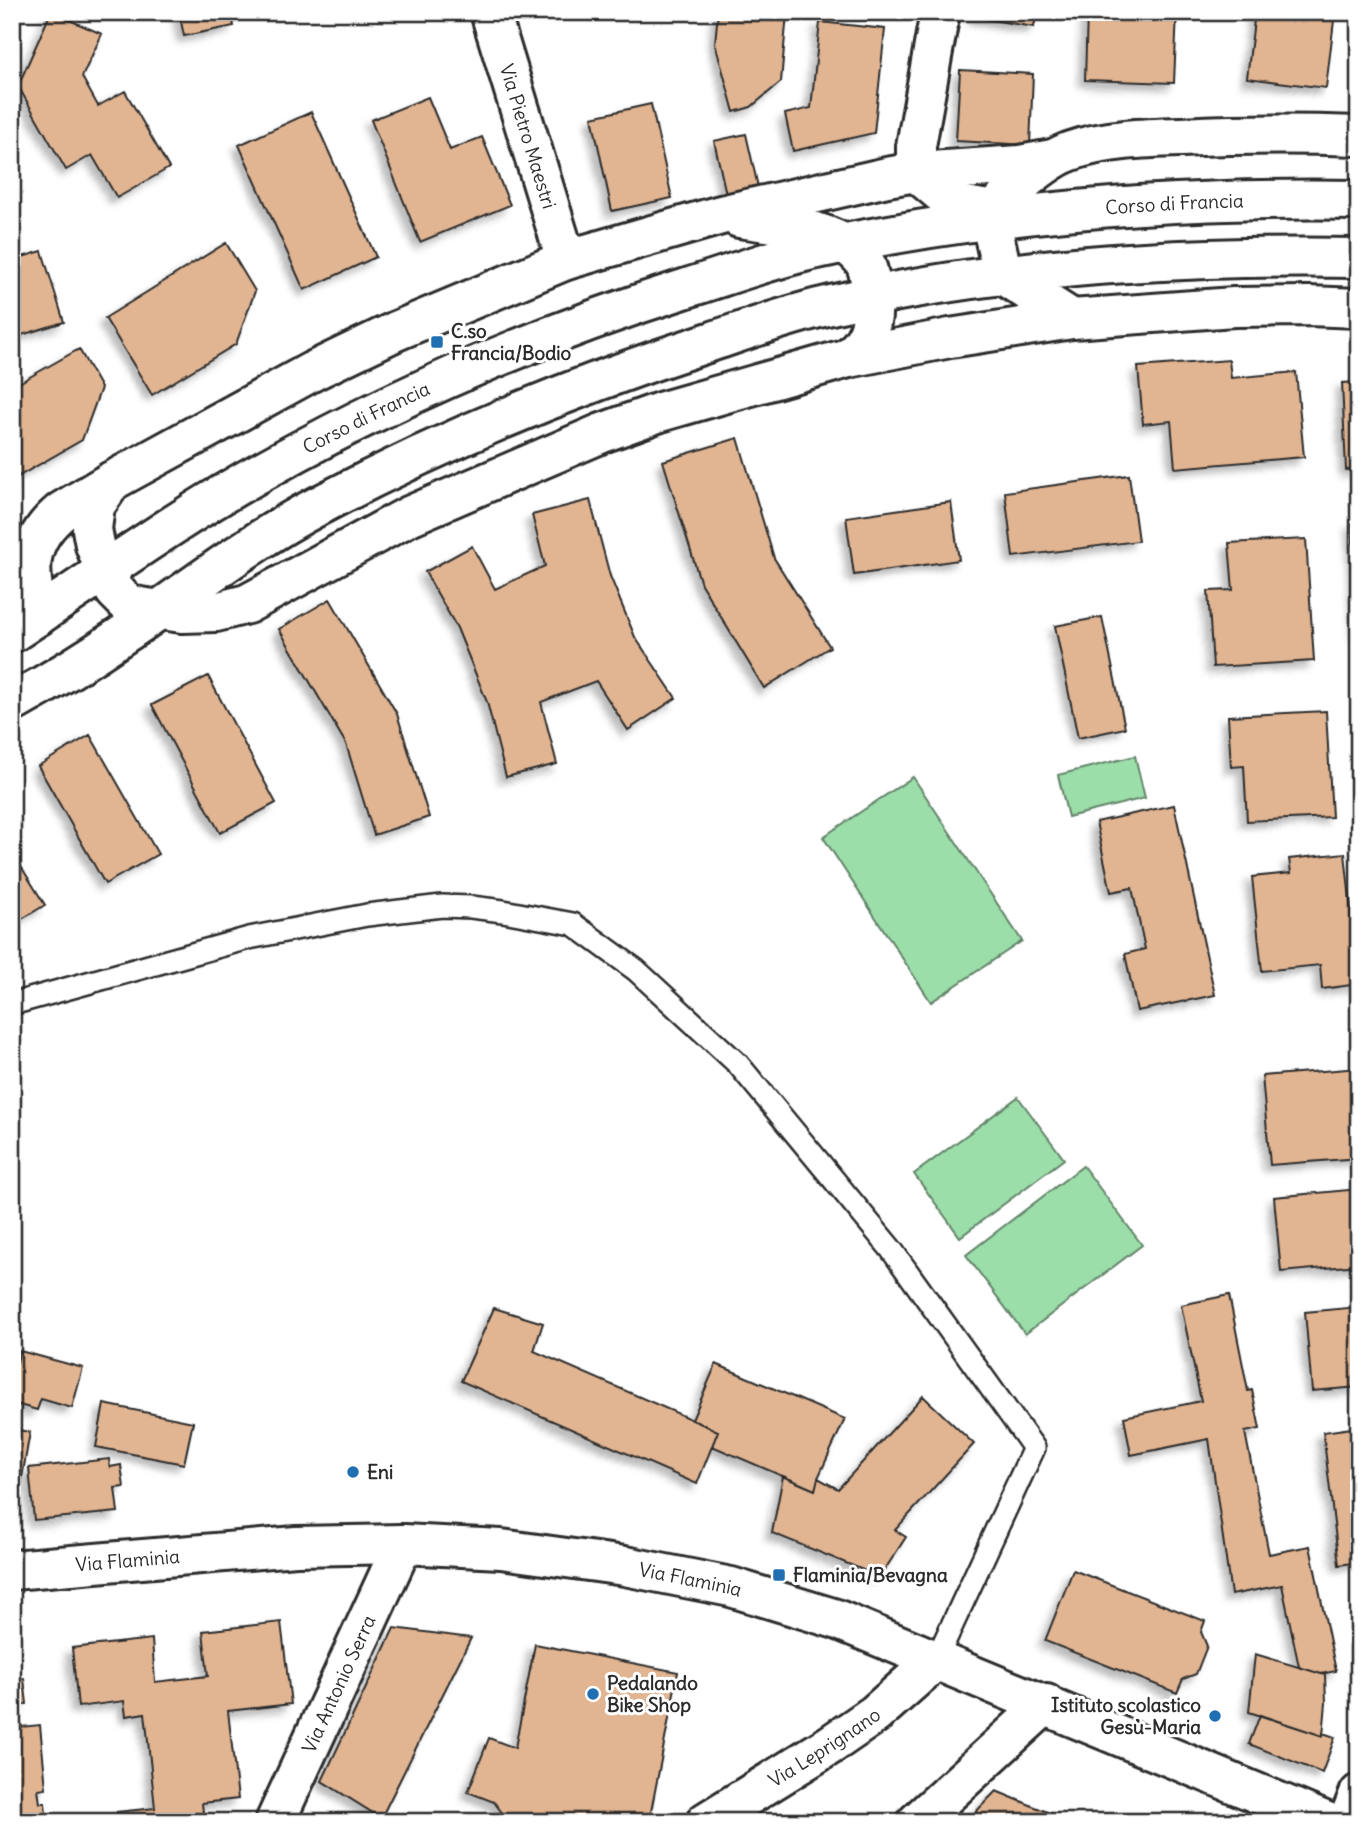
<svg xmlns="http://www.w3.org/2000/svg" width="1371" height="1834" font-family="Delius,sans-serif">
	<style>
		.green { fill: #9bdea9; stroke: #63846a; stroke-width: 2 }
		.building { fill: #e2b592; stroke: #2b2b2b; stroke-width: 2; filter: url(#shadow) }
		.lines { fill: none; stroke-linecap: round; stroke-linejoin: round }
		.lane-casing { stroke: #2b2b2b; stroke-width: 26 }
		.street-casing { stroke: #2b2b2b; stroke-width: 44 }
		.secondary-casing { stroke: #2b2b2b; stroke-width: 44 }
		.primary-casing { stroke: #2b2b2b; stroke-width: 44 }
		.lane { stroke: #fff; stroke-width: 21 }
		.street { stroke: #fff; stroke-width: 38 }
		.secondary { stroke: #fff; stroke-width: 38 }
		.primary { stroke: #fff; stroke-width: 38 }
		.poi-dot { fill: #1f6fb2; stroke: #fff; stroke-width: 2.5 }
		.labels { text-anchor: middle; stroke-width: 6; stroke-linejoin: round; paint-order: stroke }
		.street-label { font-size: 19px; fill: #2b2b2b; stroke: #fff }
		.poi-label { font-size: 19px; font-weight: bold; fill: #2b2b2b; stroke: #fff; text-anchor: start }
	</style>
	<defs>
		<filter id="shadow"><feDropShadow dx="-6" dy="6" stdDeviation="3.5" flood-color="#0004"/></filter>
	</defs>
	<rect width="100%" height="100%" fill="#fff"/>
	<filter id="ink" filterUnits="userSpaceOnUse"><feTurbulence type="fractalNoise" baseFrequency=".0143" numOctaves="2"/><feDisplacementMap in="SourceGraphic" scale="14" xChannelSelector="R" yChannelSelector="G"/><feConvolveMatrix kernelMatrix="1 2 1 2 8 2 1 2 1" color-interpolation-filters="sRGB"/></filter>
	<g filter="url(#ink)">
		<path class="green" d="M1135,756L1145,798L1068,817L1058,775Z
			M913,777L1022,941L931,1002L823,837Z
			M1018,1097L1064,1159L960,1237L914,1174Z
			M1083,1166L1142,1245L1025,1334L966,1255Z"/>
		<path class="building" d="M51,12L102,34L82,77L98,106L125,91L169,168L117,198L92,155L66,170L18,86Z
			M179,12H231L234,26L184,36Z
			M718,12L787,13L781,82L751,107L734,112L715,43Z
			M973,12H1037L1034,27L973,17Z
			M1087,12H1177L1174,83L1085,80Z
			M1255,12H1335L1326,88L1247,78Z
			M820,22L885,29L874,133L793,151L785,114L811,108Z
			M960,70L1033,74L1030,145L956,141Z
			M428,97L450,150L482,137L510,205L420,242L371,120Z
			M651,104L672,198L612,211L592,117Z
			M311,112L376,257L304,290L239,145Z
			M746,134L758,187L726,194L714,141Z
			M226,243L255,291L236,344L152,395L105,318Z
			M42,251L64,322L12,338V260Z
			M79,349L101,388L82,440L12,480V387Z
			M1229,360L1231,378L1296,372L1304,457L1175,468L1171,421L1143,424L1138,367Z
			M1359,382V469L1346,470L1342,383Z
			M738,438L774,558L830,647L764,688L701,584L663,461Z
			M1129,475L1138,541L1013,557L1005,492Z
			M590,500L610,576L635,637L676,698L628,730L596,681L541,702L557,764L506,777L487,702L457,628L425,572L472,546L495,589L545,566L532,515Z
			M951,502L959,560L854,575L846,517Z
			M1352,524H1359V635H1357Z
			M1306,539L1314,661L1213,667L1208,591L1233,590L1229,543Z
			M330,599L397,714L429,817L374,835L346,744L279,629Z
			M1102,617L1125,728L1078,738L1055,626Z
			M208,676L276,803L220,833L152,705Z
			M1326,711L1332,817L1247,821L1244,766L1231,767L1228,716Z
			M90,735L158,854L105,884L38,766Z
			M1174,805L1215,995L1137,1011L1125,954L1145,949L1132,888L1111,892L1096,822Z
			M12,852L45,905L12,925Z
			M1345,853L1359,984L1322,989L1320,965L1262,971L1252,877L1291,873L1289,859Z
			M1359,1068V1158L1270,1165L1262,1076Z
			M1359,1189V1265L1281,1272L1274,1197Z
			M1229,1295L1248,1391L1252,1390L1260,1429L1245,1432L1269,1554L1310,1546L1336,1671L1321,1674L1299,1667L1282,1585L1231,1595L1209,1439L1131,1455L1124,1417L1201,1401L1181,1305Z
			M1359,1307V1387L1312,1391L1305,1312Z
			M494,1308L543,1323L534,1351L718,1431L697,1484L461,1381Z
			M20,1351L83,1368L72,1408L41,1399L37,1410L12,1403V1381Z
			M716,1364L845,1419L818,1478L815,1490L712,1446L718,1431L692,1420Z
			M923,1396L974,1444L895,1530L906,1537L880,1577L772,1533L783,1476L815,1490L818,1478L838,1489Z
			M104,1404L193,1422L184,1464L96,1447Z
			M1359,1427V1562L1339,1565L1323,1432Z
			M12,1429L30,1432L21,1484L12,1483Z
			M109,1459L110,1467L121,1465L124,1487L115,1488L118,1512L34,1520L29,1468Z
			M1073,1570L1205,1621L1201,1632L1207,1646L1196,1674L1183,1679L1177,1693L1045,1641Z
			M281,1622L291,1704L228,1711L238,1799L202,1803L204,1822H118L117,1812L155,1808L145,1713L126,1716L124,1701L78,1707L72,1648L152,1639L155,1682L208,1676L203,1631Z
			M394,1628L471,1638L381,1818L322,1781Z
			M535,1644L678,1672L650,1817L643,1822H509L494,1802L468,1792L489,1738L515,1748Z
			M1255,1654L1325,1675L1326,1703L1323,1736L1249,1712Z
			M12,1655L16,1679L24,1678L27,1704L19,1705L21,1727L40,1725L46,1788L38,1789L40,1803H45L47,1822H12Z
			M1260,1715L1323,1736V1733L1335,1737L1322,1773L1249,1744Z
			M996,1791L1072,1822H966Z"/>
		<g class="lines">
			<g class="lane-casing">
				<path id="lane" d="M12,1004L249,938L367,915L442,906L471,907L503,911L573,924L636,970L738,1064L891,1249L1034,1448L936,1660"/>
			</g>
			<g class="street-casing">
				<g id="street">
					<path id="s1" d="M490,12L566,260"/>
					<path d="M916,172V146L940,12"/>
					<path d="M916,172L954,204L982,209L990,218"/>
					<path d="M739,218C774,223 848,230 866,265C871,277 871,290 872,302C874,326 867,343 848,358"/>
					<path d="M1003,275L1072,319"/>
					<path d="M112,481L95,506L92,529L95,545L105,571L115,591L128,604L140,607L182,613L216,612L247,604L409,516L602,433L660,412L848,358L950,338L1072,319L1234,307L1308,306L1359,308"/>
					<path d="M38,616C28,572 24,542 62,511L112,481L313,371L396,331L566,260L721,215L887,177L916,172L1020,165L1053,159"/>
					<path id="s2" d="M275,1822L403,1544"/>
					<path id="s3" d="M706,1822L830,1745L875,1714L936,1660"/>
					<path d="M917,1822L1046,1704"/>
					<path d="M1348,1822L1359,1794"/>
				</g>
			</g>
			<g class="secondary-casing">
				<g id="secondary">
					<path d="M1003,275L990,218C1003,196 1047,159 1071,151C1106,139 1146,138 1182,137C1241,134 1300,134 1359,136"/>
					<path id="s4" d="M12,1570L296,1546L403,1544L501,1549L625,1566L731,1587L836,1619L1327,1822"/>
				</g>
			</g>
			<g class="primary-casing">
				<g id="primary">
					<path id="s5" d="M12,633C97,577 179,517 268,468C401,394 541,334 687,288C728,275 769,260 812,250C992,211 1175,197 1359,200"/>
					<path d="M12,703C50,682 88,659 124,634C188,591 249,542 318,506C445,439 577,385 713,341C752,328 791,314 831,305C998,266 1187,255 1359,258"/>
				</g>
			</g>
			<use href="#lane" class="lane"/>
			<use href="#street" class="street"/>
			<use href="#secondary" class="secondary"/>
			<use href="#primary" class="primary"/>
		</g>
	</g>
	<g class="poi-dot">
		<rect x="430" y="335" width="14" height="14" rx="3.5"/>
		<circle cx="353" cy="1472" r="7"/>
		<rect x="772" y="1568" width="14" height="14" rx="3.5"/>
		<circle cx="593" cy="1694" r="7"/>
		<circle cx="1215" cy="1716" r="7"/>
	</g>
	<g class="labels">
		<g class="street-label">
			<text dy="7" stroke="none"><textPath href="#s1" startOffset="130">Via Pietro Maestri</textPath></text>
			<text dy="7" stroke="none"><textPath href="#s5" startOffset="1258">Corso di Francia</textPath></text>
			<text dy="7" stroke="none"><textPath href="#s5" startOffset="415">Corso di Francia</textPath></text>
			<text dy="7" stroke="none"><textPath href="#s4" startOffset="116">Via Flaminia</textPath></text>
			<text dy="7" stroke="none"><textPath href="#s4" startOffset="682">Via Flaminia</textPath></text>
			<text dy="7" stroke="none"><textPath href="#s2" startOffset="152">Via Antonio Serra</textPath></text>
			<text dy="7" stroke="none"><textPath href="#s3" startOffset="140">Via Leprignano</textPath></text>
		</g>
		<g class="poi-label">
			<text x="451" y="338">C.so<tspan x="451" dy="22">Francia/Bodio</tspan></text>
			<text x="367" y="1479">Eni</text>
			<text x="793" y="1582">Flaminia/Bevagna</text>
			<text x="607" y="1690">Pedalando<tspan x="607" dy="22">Bike Shop</tspan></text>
			<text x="1201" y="1712" text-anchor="end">Istituto scolastico<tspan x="1201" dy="22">Gesù-Maria</tspan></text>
		</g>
	</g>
	<rect width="1371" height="1834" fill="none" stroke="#fff" stroke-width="42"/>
	<rect x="21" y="21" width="1329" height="1792" fill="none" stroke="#2b2b2b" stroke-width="2.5" filter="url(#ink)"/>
</svg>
